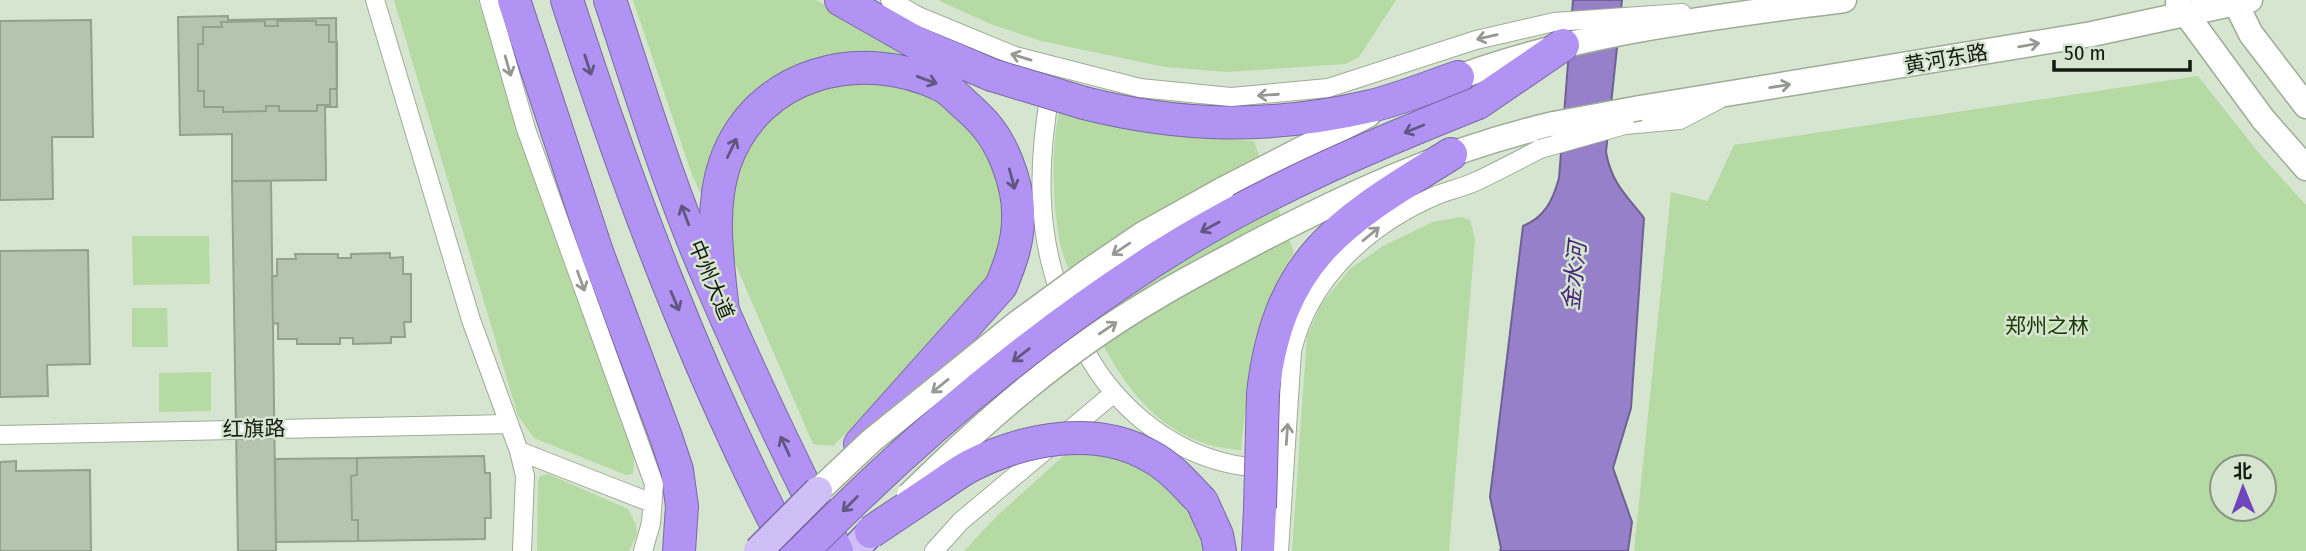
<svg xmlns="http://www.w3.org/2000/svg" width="2306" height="551" font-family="'Fira Sans Condensed','Noto Sans SC',sans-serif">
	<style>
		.green { fill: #b5daa4; fill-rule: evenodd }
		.water { fill: #9680ca; stroke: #6f6193; stroke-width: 2 }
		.building { fill: #b5c4af; stroke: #93a18d; stroke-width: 2 }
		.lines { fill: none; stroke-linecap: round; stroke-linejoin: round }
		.street-casing { stroke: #9eac97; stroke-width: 20 }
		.secondary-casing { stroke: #9eac97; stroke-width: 27 }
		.primary-casing { stroke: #7a69a4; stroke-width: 31 }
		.highway-casing { stroke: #7a69a4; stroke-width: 34 }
		.street { stroke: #fff; stroke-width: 18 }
		.secondary { stroke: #fff; stroke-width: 24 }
		.primary { stroke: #d0bef7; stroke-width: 28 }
		.highway { stroke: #b093f2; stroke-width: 32 }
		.street-bridge-casing { stroke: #9eac97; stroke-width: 20; stroke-linecap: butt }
		.secondary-bridge-casing { stroke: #9eac97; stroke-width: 27; stroke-linecap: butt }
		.primary-bridge-casing { stroke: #7a69a4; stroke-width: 31; stroke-linecap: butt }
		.highway-bridge-casing { stroke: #7a69a4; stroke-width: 34; stroke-linecap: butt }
		.street-bridge { stroke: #fff; stroke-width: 18 }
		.secondary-bridge { stroke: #fff; stroke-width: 24 }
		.primary-bridge { stroke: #d0bef7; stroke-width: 28 }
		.highway-bridge { stroke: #b093f2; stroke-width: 32 }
		.oneway { stroke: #969894 }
		.oneway2 { stroke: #625682 }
		.labels { text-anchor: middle; stroke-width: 5; stroke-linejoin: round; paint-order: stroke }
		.street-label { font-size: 21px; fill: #151a12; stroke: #d6e5cf }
		.park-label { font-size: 21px; fill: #183704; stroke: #d6e5cf }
		.water-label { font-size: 23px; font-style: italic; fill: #48267d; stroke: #d6e5cf }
	</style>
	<rect width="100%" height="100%" fill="#d6e5cf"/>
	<path class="green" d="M394,0H478L541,196L629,435L634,459L633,474L626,475L534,438L518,416Z
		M633,0H816L927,62L861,52L831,56L752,95L727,123L711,157L703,198L692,175Z
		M938,0H1396L1359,57L1345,64L1227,72L1165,67L1041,41L988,23Z
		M2198,76L2258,152L2306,205V551H1634L1671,192L1708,201L1734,145ZM2222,467H2264V509H2222Z
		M883,81L935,98L962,120L976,137L990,160L998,181L1004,211L998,264L978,302L833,446L813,444L729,249V189L736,165L770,113L820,86Z
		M1059,111L1175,135L1254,141L1294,253C1256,309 1248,383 1241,450C1153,445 1112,370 1081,298C1074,280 1064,262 1060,243C1052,201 1051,153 1059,111Z
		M1461,217L1470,220L1475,239L1449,551H1292L1307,336L1322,303L1350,269L1383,246L1433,222Z
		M132,236H209L210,284L133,285Z
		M132,308H167L168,347H132Z
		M211,372V411L159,412V373Z
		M1071,449L1104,452L1142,466L1169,486L1191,518L1207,551H964L996,517Z
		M548,474L628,509L636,525L637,534L629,551H537L538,481L540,476Z"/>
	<path class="water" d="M1573,0H1622L1606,152C1611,182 1626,195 1644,218L1631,408L1613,468L1632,522L1628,551H1500L1501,548L1490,497L1523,226C1545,217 1553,200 1559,178Z"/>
	<path class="building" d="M228,16V20L336,18L337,107H325L326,180L232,181V134L180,135L178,17Z
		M91,20L93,137H52L53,199L0,200V21Z
		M265,21V26H278L277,21H316V25H329V42H337V89H330V105H317V111H279V106H266V111L223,112V107H204V91H198V44H203V27H222L221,22Z
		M232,181H271L276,551H238Z
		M88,250L90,364L47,365L48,396L0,397V251Z
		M390,253V258L403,257V274H411V322H404L405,337H391V343L353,344V338H340V344H297V339H278V323L273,324L272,276H277V259H296L295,254H338V258H351V254Z
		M484,456L485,473H490L491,518H485V539L358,541V520H352L351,476L357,475V458Z
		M357,458V475L351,476L352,520H358V541L276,542L275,459Z
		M16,461V471L90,470L91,551H0V462Z"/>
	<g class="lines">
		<g class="street-casing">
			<path id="street" d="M375,0L471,320L519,451L525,476L522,551
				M489,0L526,129L654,484L651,523L643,551
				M890,0L918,16L1015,56L1140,88L1231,97L1328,88L1476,40L1554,22L1682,13
				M1051,87C1038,159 1035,232 1063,301
				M1625,125L1680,120L1718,100
				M1078,336C1107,400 1166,452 1236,465C1251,468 1269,467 1284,467
				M0,435L508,424
				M519,451L652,503
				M934,551L961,521L1114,393
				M1279,551L1292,351C1309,278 1369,224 1437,195C1450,190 1464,187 1477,181C1498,171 1519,160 1540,149"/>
		</g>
		<g class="secondary-casing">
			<path id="secondary" d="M2234,0L2251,34L2306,106
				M2178,3L2263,119L2306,168
				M1443,83C1570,33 1709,18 1844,0
				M1640,108L2092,34L2250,0
				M1222,190L1368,115
				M1249,246C1350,193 1443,150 1554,124"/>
		</g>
		<g class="primary-casing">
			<path id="primary" d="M853,551L871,532"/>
		</g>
		<g class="highway-casing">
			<path id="highway" d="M514,0L597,252L666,437L677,470L682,506L679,551
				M567,0C628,189 698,375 790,551
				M610,0C641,94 670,190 710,281C749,372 792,462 837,551
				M841,0L915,42L992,75
				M1084,103C1183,128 1272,129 1371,106C1400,99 1429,87 1458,77
				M1478,103L1563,45
				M723,311C718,264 709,209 725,163C757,72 861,46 943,86C950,90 957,97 963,103C985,122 996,135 1007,162C1014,180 1019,200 1018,219C1018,243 1010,264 1001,286L860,444
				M1263,393C1279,255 1343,221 1451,154
				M1202,502L1217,535L1220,551
				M1258,551L1260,508"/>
		</g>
		<use href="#street" class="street"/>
		<use href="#secondary" class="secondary"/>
		<use href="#primary" class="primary"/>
		<use href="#highway" class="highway"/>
		<g class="street-bridge-casing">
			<path id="street-bridge" d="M1540,149L1625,125"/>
		</g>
		<g class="secondary-bridge-casing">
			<path id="secondary-bridge" d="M1554,124L1640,108
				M818,491L871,441L1016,324L1090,270L1143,234L1222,190
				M909,495C984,421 1064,351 1155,298C1186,279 1218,263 1249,246"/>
		</g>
		<g class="primary-bridge-casing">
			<path id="primary-bridge" d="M758,551L818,491"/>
		</g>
		<g class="highway-bridge-casing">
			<path id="highway-bridge" d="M992,75L1084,103
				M1260,508L1263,393
				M871,532C893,517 916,502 938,487C948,480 959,472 970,466C1023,439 1096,424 1150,456C1171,467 1186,485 1202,502
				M803,551C918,434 1044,327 1185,241C1278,185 1378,143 1478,103"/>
		</g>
		<use href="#street-bridge" class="street-bridge"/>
		<use href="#secondary-bridge" class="secondary-bridge"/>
		<use href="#primary-bridge" class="primary-bridge"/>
		<use href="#highway-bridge" class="highway-bridge"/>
	</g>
	<defs><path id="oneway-shaft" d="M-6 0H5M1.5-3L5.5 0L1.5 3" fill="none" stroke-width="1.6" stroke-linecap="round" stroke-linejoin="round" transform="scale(1.75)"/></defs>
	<g class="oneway">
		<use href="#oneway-shaft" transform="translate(1487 37) rotate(167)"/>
		<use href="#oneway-shaft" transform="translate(2029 45) rotate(-10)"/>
		<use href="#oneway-shaft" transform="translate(1021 57) rotate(-163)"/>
		<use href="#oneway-shaft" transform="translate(508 66) rotate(74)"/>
		<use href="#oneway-shaft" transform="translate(1780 86) rotate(-9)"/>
		<use href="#oneway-shaft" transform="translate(1268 95) rotate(176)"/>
		<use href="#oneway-shaft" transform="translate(1371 234) rotate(-40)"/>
		<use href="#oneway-shaft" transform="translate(1121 249) rotate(146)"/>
		<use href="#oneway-shaft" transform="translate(581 281) rotate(70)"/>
		<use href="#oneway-shaft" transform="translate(1108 328) rotate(-34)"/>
		<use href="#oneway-shaft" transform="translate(940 386) rotate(141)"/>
		<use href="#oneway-shaft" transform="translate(1287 434) rotate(-86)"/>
	</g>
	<g class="oneway2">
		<use href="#oneway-shaft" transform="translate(588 65) rotate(72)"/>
		<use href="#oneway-shaft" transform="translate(927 80) rotate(20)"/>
		<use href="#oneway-shaft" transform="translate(1414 129) rotate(158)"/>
		<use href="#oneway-shaft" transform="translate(732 148) rotate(-64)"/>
		<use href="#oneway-shaft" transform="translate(1012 179) rotate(75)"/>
		<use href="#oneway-shaft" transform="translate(685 215) rotate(-111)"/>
		<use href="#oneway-shaft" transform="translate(1210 227) rotate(151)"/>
		<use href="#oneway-shaft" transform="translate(675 301) rotate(67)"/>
		<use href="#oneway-shaft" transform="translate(1021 355) rotate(142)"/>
		<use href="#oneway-shaft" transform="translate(785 446) rotate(-115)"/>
		<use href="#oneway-shaft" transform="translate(850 504) rotate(135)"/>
	</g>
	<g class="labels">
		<g class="street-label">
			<text transform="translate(1946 59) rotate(-10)" y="7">黄河东路</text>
			<text transform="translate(711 280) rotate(67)" y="7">中州大道</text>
			<text transform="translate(254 429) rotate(-1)" y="7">红旗路</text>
		</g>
		<g class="park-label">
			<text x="2047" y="333">郑州之林</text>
		</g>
		<g class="water-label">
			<text transform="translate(1574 276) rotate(-84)" y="8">金水河</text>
		</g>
	</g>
	<g transform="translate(2243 488) rotate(359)"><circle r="33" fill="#d6e5cf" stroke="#899483" stroke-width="2"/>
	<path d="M0-5L12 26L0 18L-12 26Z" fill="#7145bd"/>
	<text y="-10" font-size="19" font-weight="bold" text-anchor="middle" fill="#151a12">北</text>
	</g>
	<path d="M2054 60v10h136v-10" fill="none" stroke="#151a12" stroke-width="3.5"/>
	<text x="2064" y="60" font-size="21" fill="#151a12" stroke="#d6e5cf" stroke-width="5" paint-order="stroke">50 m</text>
</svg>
